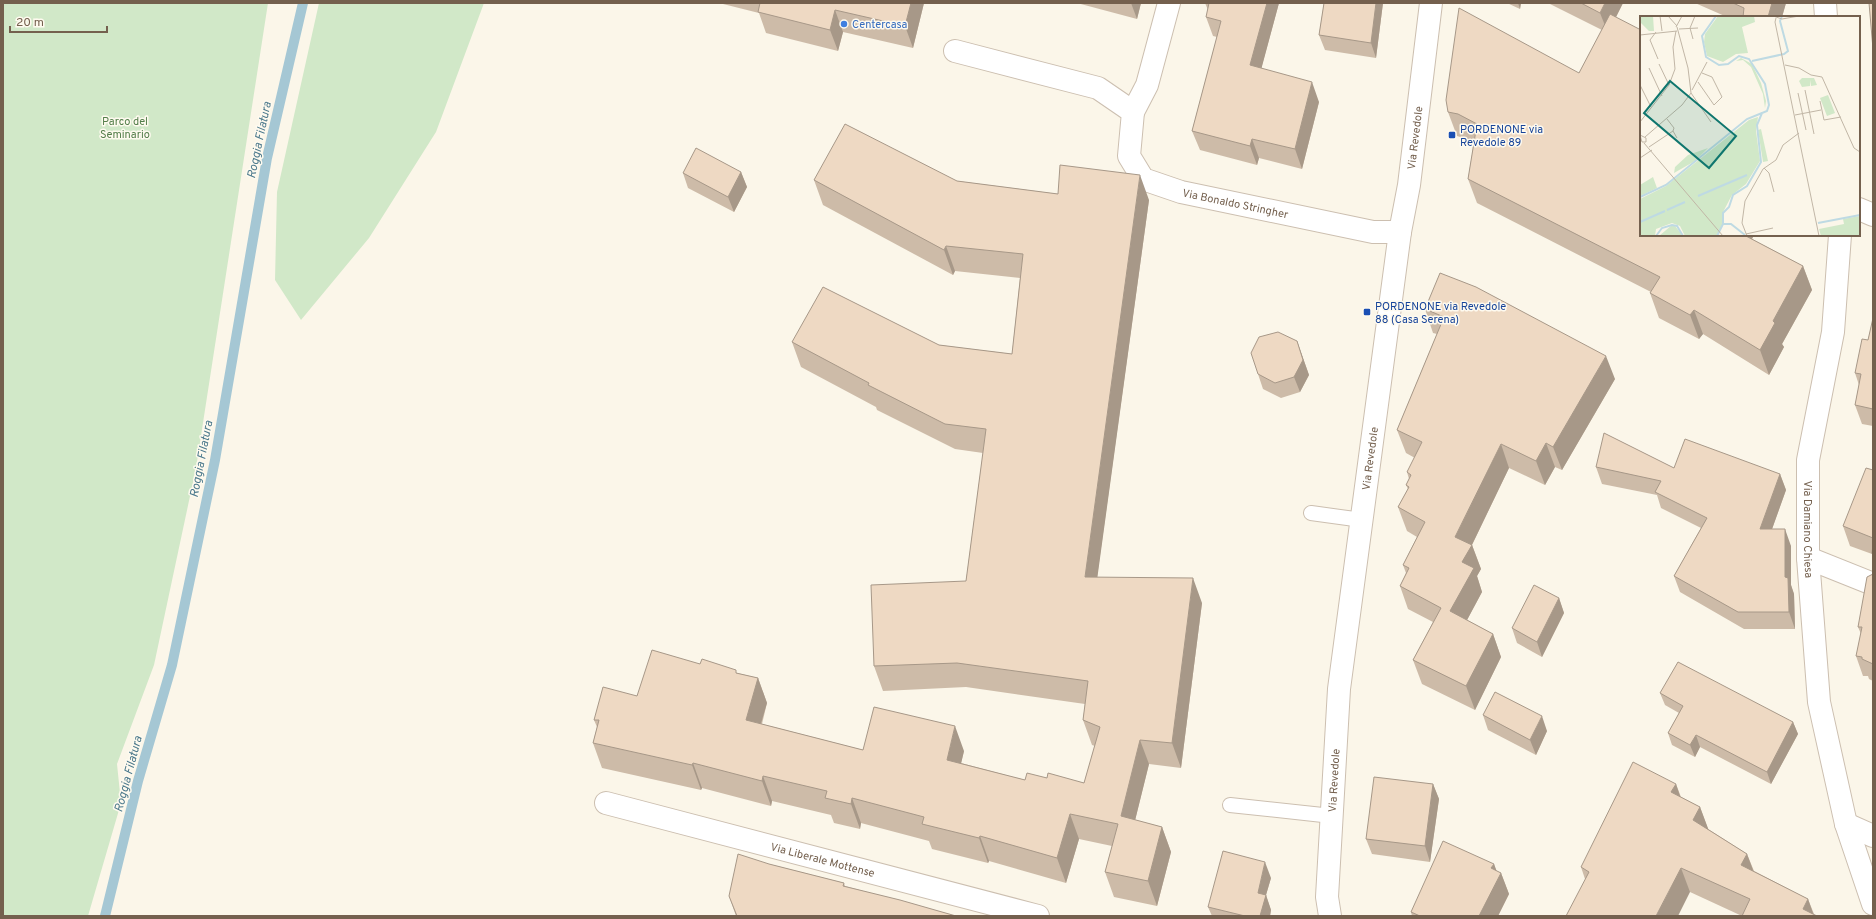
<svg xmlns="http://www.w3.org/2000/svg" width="1876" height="919" font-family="Overpass,sans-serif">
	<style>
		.green { fill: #d1e8c8 }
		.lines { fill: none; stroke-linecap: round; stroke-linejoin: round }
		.stream { stroke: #a5c7d4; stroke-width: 10 }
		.lane-casing { stroke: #ccbfb0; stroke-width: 16 }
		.street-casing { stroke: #ccbfb0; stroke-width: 24 }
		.lane { stroke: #fff; stroke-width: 14 }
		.street { stroke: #fff; stroke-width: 22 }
		.wall { fill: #cdbba8 }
		.shaded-wall { fill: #a79888 }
		.building { fill: #eed9c3; stroke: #a79888 }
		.shop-dot { fill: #3f7fe0; stroke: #fefaef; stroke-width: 1.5 }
		.transit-dot { fill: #1a4fb4; stroke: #fefaef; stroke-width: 1.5 }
		.labels { text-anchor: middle; stroke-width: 3; stroke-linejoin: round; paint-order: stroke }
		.shop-label { font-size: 11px; fill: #366cbe; stroke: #fefaef; text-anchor: start }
		.park-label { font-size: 11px; fill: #537e4a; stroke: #fefaef }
		.transit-label { font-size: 11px; fill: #164399; stroke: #fefaef; text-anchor: start }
		.street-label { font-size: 11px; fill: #74604e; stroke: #fefaef }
		.water-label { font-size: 12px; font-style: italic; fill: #4c798c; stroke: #fefaef }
		.inset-river { fill: none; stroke: #bedae3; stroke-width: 2 }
		.inset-road { fill: none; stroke: #c1b6a6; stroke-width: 1 }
		.view { fill: #0f766e; fill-opacity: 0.15; stroke: #0f766e; stroke-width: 2 }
		.inset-edge { fill: none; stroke: #74604e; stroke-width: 2 }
	</style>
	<rect width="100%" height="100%" fill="#fbf6e9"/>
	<path class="green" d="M3,3H268L196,468L154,665L117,764L121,803L88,916H3Z
		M319,3H484L436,132L369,238L301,320L275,280L277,192Z"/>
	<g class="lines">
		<path class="stream" d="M105,916L138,781L172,665L215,460L267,158L303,3"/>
		<g class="lane-casing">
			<path id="lane" d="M1311,513L1362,520
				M1230,805L1332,816"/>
		</g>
		<g class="street-casing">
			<g id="street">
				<path d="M1825,3L1826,17"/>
				<path id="s1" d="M955,51L1098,88L1133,112L1129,156L1143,179L1181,192L1373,232H1400"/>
				<path d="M1133,112L1147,85L1169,3"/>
				<path d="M1859,209L1873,215"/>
				<path id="s2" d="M1840,235L1833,332L1808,460V558L1819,702L1846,824L1873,904"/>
				<path d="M1808,558L1873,584"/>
				<path id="s3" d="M606,803L1038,916"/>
				<path d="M1846,824L1873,836"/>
				<path id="s4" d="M1330,916L1327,897L1339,689L1400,232L1409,185L1431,3"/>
			</g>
		</g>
		<use href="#lane" class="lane"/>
		<use href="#street" class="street"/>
	</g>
	<path class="wall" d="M719,3H924L913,48L843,32L838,51L766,33L759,13Z
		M1077,3H1141L1137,19Z
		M1205,3H1279L1261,69L1319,102L1302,169L1259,158L1257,165L1200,150L1192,131L1217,37L1213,36L1206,17L1208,10Z
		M1324,3H1383L1376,58L1325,50L1319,35Z
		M1507,3H1521L1520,9Z
		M1548,3H1623L1616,17L1641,235H1752L1753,237L1752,239L1803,266L1812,290L1782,344L1784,347L1769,375L1703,334L1699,339L1659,318L1650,293L1651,292L1477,203L1468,179L1474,142L1467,139L1457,136L1448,112L1579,73L1602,30Z
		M1695,3H1786L1782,17H1727Z
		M741,172L747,187L734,212L688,188L683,173Z
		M814,180L957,181L1058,194L1149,200L1097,577L1202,603L1181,768L1149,764L1135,820L1162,827L1171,852L1157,906L1114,897L1105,872L1112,846L1079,839L1066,883L989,861L988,863L932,849L929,841L861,823L860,829L834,823L831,815L772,801L771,806L702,788L701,790L602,768L593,743L597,727L594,720L637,696L700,664L758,678L767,703L762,724L863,750L964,751L961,763L1025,780L1047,778L1084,783L1095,746L1092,745L1083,720L1085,704L966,687L883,691L874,666L966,581L983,453L955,449L877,410L876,407L801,367L792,342L939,345L1012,354L1020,278L955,271L953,275L823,205Z
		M1425,309L1615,379L1562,470L1555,467L1545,485L1509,468L1472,545L1481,569L1477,576L1482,592L1467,620L1493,634L1501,657L1475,710L1422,684L1413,660L1433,622L1408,609L1400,586L1406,573L1403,565L1417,537L1407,531L1398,507L1408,489L1406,485L1409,479L1407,472L1415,458L1406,453L1397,430L1437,334L1433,333Z
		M1873,318V426L1862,424L1855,405L1859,385L1855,373L1868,340Z
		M1297,341L1309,375L1300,392L1281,398L1263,389L1258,374Z
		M1596,467L1674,468L1780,474L1786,490L1772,529L1791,546V585L1794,594L1795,629H1744L1680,592L1674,576L1701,528L1661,508L1657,495L1602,484Z
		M1873,470V557L1872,554L1850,546L1843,526Z
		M1873,574V681L1869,679L1868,676H1863L1856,656L1861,634L1858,627Z
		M1559,598L1564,613L1542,657L1517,643L1512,628Z
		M1660,693L1793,722L1798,734L1771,784L1700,747L1695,757L1672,745L1668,733L1679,713L1665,705Z
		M1483,715L1547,731L1536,755L1488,730Z
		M1433,784L1439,799L1430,862L1372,854L1366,839Z
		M1676,784L1681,797L1700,807L1708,829L1747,854L1754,871L1808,899L1814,914L1742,916L1690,892L1585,879L1581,867Z
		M769,864L844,883L845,886L956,916H736L729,896Z
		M1494,864L1496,871L1501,873L1509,894L1498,916H1412L1411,912Z
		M1271,878L1266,895L1271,910L1270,916H1212L1208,907Z"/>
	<path class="shaded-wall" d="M911,3H924L913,48L905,26Z
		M1131,3H1141L1137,19Z
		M1267,3H1279L1257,85L1250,65Z
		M1376,3H1383L1376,58L1371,43Z
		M1518,3H1521L1520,9Z
		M1605,3H1623L1608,33L1600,13Z
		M1772,3H1786L1782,17H1768Z
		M835,10L843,32L838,51L830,30Z
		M1312,82L1319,102L1302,169L1295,149Z
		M1252,139L1259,158L1257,165L1250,146Z
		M741,172L747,187L734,212L728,197Z
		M1140,175L1149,200L1094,602L1085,577Z
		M1736,235H1752L1753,237L1743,254Z
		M946,246L955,271L953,275L944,250Z
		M1803,266L1812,290L1782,344L1784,347L1769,375L1760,350L1773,321Z
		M1694,310L1703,334L1699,339L1690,315Z
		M1297,341L1309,375L1300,392L1294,377Z
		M1606,356L1615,379L1562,470L1553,447Z
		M1546,443L1555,467L1545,485L1536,461Z
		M1501,444L1509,468L1469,551L1472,545L1481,569L1477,576L1482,592L1459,635L1450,611L1462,562L1455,537Z
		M1780,474L1786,490L1766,546L1760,529Z
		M1785,529L1791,546V585L1794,594L1795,629L1789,612L1785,577Z
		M1193,578L1202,603L1181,768L1172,743Z
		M1559,598L1564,613L1542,657L1537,642Z
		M1493,634L1501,657L1475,710L1466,686Z
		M758,678L767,703L755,744L746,720Z
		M1542,716L1547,731L1536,755L1530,740Z
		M1793,722L1798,734L1771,784L1767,772Z
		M955,726L964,751L956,785L947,760Z
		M1696,735L1700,747L1695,757L1690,745Z
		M1140,740L1149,764L1130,841L1121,816Z
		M693,763L702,788L701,790L692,765Z
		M763,776L772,801L771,806L762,781Z
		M1433,784L1439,799L1430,862L1425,846Z
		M1676,784L1684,808L1671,792Z
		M852,798L861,823L860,829L851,804Z
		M1700,807L1709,831L1693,820Z
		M1070,814L1079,839L1066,883L1057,858Z
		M1162,827L1171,852L1157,906L1148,881Z
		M980,836L989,861L988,863L979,838Z
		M1747,854L1756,878L1741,865Z
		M1265,862L1271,878L1266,895L1271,910L1270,916H1260L1258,893Z
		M1494,864L1499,877L1501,873L1509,894L1498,916H1479L1491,868Z
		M1681,868L1690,892L1678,916H1656Z
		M1808,899L1814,916L1803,909Z"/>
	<path class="building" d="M760,3H911L905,26L835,10L830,30L758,12Z
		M1209,3H1267L1250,65L1312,82L1295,149L1252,139L1250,146L1192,131L1221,21L1206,17Z
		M1324,3H1376L1371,43L1319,35Z
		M1581,3H1605L1600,13Z
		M1733,3H1772L1768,17H1743L1744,8Z
		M1869,3H1873V49Z
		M1459,8L1579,73L1610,14L1641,30V235H1744L1803,266L1773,321L1775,323L1760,350L1694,310L1690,315L1650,293L1660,277L1468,179L1477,124L1458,114L1448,112L1446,100Z
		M845,124L957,181L1058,194L1060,165L1140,175L1085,577L1193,578L1172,743L1140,740L1121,816L1162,827L1148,881L1105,872L1118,824L1070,814L1057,858L980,836L979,838L922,824L924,817L852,798L851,804L825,798L827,791L763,776L762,781L693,763L692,765L593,743L599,720H594L603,687L637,696L652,650L700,664L702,659L736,670V673L758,678L746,720L863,750L874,707L955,726L947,760L1025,780L1027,773L1047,778L1048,773L1084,783L1100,727L1083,720L1088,681L957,663L874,666L871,585L966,581L986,429L945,424L868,385L869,383L792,342L823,287L939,345L1012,354L1023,254L946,246L944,250L814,180Z
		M696,148L741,172L728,197L683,173Z
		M1440,273L1476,287L1606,356L1553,447L1546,443L1536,461L1501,444L1455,537L1472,545L1462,562L1474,568L1450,611L1493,634L1466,686L1413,660L1441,608L1400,586L1409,568L1403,565L1425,522L1398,507L1409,487L1406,485L1411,475L1407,472L1422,442L1397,430L1444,317L1425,309Z
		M1873,318V409L1855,405L1861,374L1855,373L1862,339L1868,340Z
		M1278,332L1297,341L1303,360L1294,377L1275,383L1258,374L1251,353L1259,337Z
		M1604,433L1674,468L1685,439L1780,474L1760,529H1785V577L1788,578L1789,612H1738L1674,576L1707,518L1655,492L1661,481L1596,467Z
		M1866,468L1873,470V538L1843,526Z
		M1873,545V555L1872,553Z
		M1873,574V664L1862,659V657L1856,656L1862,627H1858L1867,577Z
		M1534,585L1559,598L1537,642L1512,628Z
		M1678,662L1793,722L1767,772L1696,735L1690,745L1668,733L1683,706L1660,693Z
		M1495,692L1542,716L1530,740L1483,715Z
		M1633,762L1676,784L1671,792L1700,807L1693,820L1747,854L1741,865L1808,899L1803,909L1817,916H1742L1750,899L1681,868L1656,916H1566L1589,872L1581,867Z
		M1374,777L1433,784L1425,846L1366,839Z
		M1443,841L1494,864L1491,868L1501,873L1479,916H1420L1411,912Z
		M1223,851L1265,862L1258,893L1266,895L1260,916H1245L1208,907Z
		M738,854L769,864L844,883L843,886L900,900L956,916H737L729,896Z"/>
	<circle class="shop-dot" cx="844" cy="24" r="4"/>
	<g class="transit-dot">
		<rect x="1448" y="131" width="8" height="8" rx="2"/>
		<rect x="1363" y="308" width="8" height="8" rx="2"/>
	</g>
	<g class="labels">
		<g class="shop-label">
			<text x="852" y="28">Centercasa</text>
		</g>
		<g class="park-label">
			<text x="125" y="125">Parco del<tspan x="125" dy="13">Seminario</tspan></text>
		</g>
		<g class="transit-label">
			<text x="1460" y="133">PORDENONE via<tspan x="1460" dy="13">Revedole 89</tspan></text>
			<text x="1375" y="310">PORDENONE via Revedole<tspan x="1375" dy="13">88 (Casa Serena)</tspan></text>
		</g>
		<g class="street-label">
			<text dy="4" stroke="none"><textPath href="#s4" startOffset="784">Via Revedole</textPath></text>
			<text dy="4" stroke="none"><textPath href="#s1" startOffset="357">Via Bonaldo Stringher</textPath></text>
			<text dy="4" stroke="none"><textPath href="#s4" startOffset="460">Via Revedole</textPath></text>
			<text dy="4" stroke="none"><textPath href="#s2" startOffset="297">Via Damiano Chiesa</textPath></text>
			<text dy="4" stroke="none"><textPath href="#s4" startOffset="136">Via Revedole</textPath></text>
			<text dy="4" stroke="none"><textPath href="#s3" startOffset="224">Via Liberale Mottense</textPath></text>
		</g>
		<g class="water-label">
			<text transform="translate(259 140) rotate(-78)" y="4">Roggia Filatura</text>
			<text transform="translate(201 459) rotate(-79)" y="4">Roggia Filatura</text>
			<text transform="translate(128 774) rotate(-75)" y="4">Roggia Filatura</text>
		</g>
	</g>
	<g transform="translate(1640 16)">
		<rect width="220" height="220" fill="#fbf6e9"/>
		<path d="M0,0H13L14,15H9L0,6ZM78,0H114L115,6L102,11L108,37L96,38L83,46L67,40L64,26L65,18ZM101,42L112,48L121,67L126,85L125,92L123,78L111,51L103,44L96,45ZM162,62H174L177,69L171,70V64L170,70L162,71L159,65ZM188,79L195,97L187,100L180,82ZM118,101L116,115L120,145L106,168L92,179L82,198V211L76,220H45L40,210L32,207L16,213L15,220H0V183L26,170L109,104ZM121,113L128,145L123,146L118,114ZM68,132L55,145L34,157L35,151L48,139ZM13,161L17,172L0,180V169ZM220,200V220H181L179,213L204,208L203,203ZM32,209L35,210L43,220H19Z" fill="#d1e8c8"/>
		<path class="inset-river" d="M76,0L62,20L66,41L79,49L88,48L99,40L109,43L125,68L129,89L127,95L122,97L117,109L121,146L107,170L93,179L89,191L83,197V208L77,220M112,45L144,38L148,35L140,5L142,0M58,180L107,159M0,181L26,169L107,103L122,97M27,194L45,186M0,206L25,195M178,207L220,199M83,208H91L105,219M16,220L22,212L32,209L37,210L43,220"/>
		<path class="inset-road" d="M20,0L22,15M28,0L37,10M133,0L142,3L159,0M136,2L135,6L179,220M36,11L42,0M39,13L58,12M16,16L10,24L18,43M0,19L37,15M53,23L50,12L55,0M19,48L29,69M145,49L159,52L171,59L182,61L214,132L220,136M9,52L22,80M58,66L74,89L82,81L72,61L62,57M0,69L11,91M52,74L67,46M165,74L174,118M51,77L71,106M158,77L166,114M180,85L184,104L201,101M155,99L181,94M27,103L34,112L33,115L37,122M0,106L29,69L35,53L33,31L36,15M0,119L6,122V126H2ZM5,121L42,89L51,77L48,52L37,11M4,127L83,220M9,131L33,115M0,142L12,134M124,152L129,157L134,176M106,218L133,212M107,220L102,207L105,185L123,153L136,144L143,129L159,117"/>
		<path class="view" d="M30,65L96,120L69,152L4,97Z"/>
		<rect width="220" height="220" class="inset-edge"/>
	</g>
	<rect width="1876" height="919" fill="none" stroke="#74604e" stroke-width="8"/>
	<path d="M10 26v6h97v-6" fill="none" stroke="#74604e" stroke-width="2"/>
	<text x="16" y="26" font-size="12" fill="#74604e" stroke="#fefaef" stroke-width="3" paint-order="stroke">20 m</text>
</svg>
